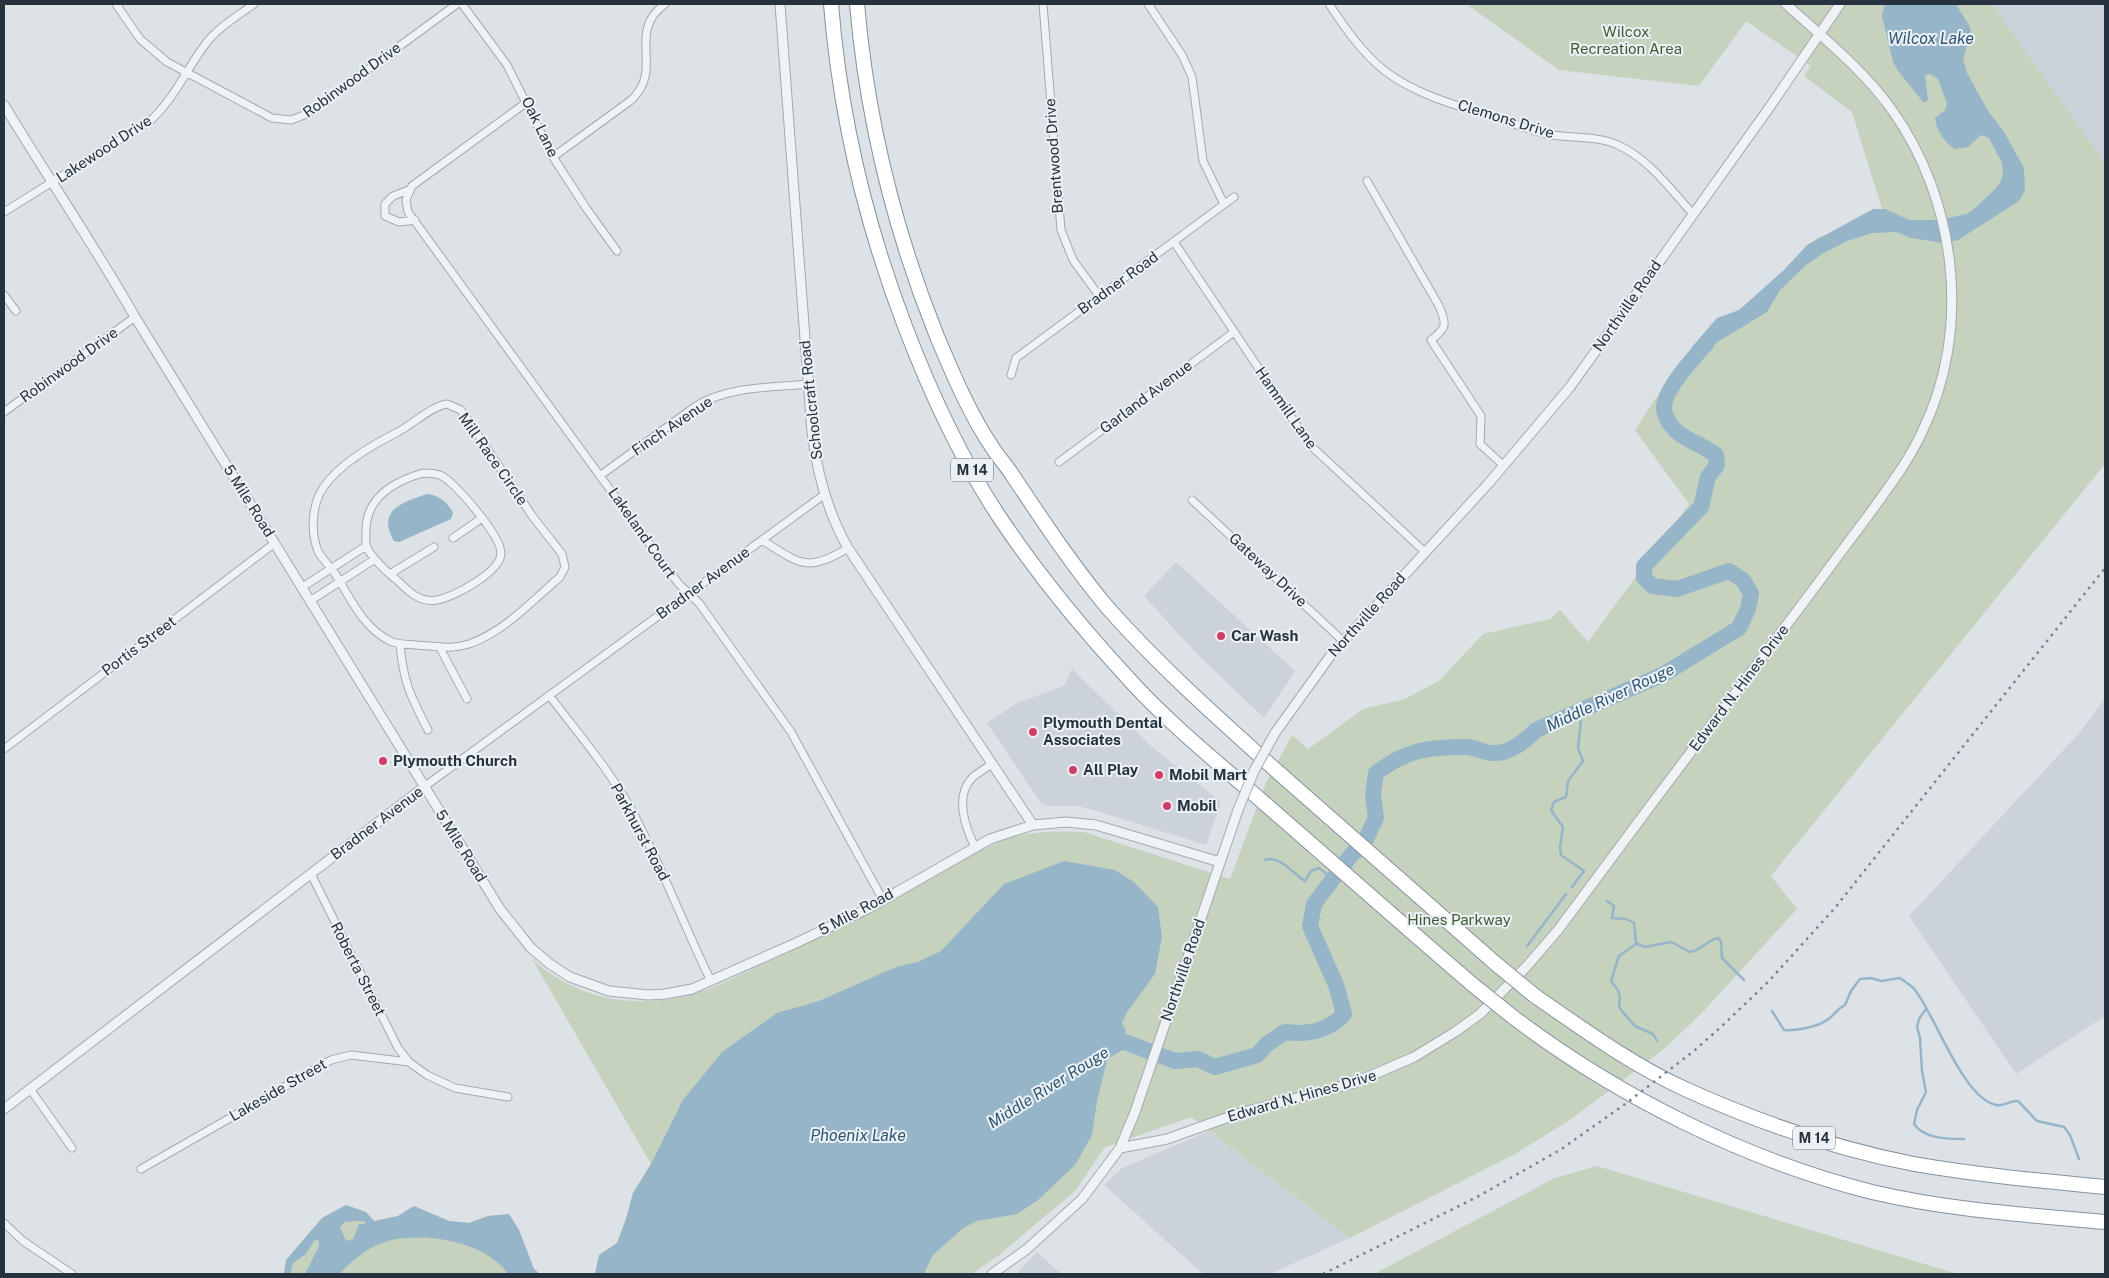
<svg xmlns="http://www.w3.org/2000/svg" width="2109" height="1278" font-family="'Public Sans',sans-serif">
	<style>
		.built { fill: #cbd2d9 }
		.green { fill: #c5d2be }
		.water { fill: #97b5c9; fill-rule: evenodd }
		.lines { fill: none; stroke-linecap: round; stroke-linejoin: round }
		.stream { stroke: #97b5c9; stroke-width: 2.5 }
		.river { stroke: #97b5c9; stroke-width: 16 }
		.minor-casing { stroke: #a2aab1; stroke-width: 9 }
		.tertiary-casing { stroke: #a2aab1; stroke-width: 11 }
		.motorway-casing { stroke: #84929e; stroke-width: 16 }
		.minor { stroke: #f0f3f6; stroke-width: 7 }
		.tertiary { stroke: #f0f3f6; stroke-width: 9 }
		.motorway { stroke: #fff; stroke-width: 14 }
		.rail { stroke: #768491; stroke-width: 2.5; stroke-dasharray: 2.5 5; stroke-linecap: butt }
		.tertiary-bridge-casing { stroke: #a2aab1; stroke-width: 11; stroke-linecap: butt }
		.motorway-bridge-casing { stroke: #84929e; stroke-width: 16; stroke-linecap: butt }
		.tertiary-bridge { stroke: #f0f3f6; stroke-width: 9 }
		.motorway-bridge { stroke: #fff; stroke-width: 14 }
		.poi-dot { fill: #d13d66; stroke: #ecf1f5; stroke-width: 2 }
		.labels { text-anchor: middle; stroke-width: 4; stroke-linejoin: round; paint-order: stroke }
		.shield { fill: #ecf1f5; stroke: #616b75; stroke-width: 1 }
		.shield-label { font-size: 14px; font-weight: bold; fill: #26323e }
		.park-label { font-size: 15px; fill: #3f5a33; stroke: #ecf1f5 }
		.street-label { font-size: 15px; fill: #26323e; stroke: #ecf1f5 }
		.poi-label { font-size: 15px; font-weight: bold; fill: #26323e; stroke: #ecf1f5; text-anchor: start }
		.water-label { font-size: 16px; font-style: italic; fill: #2f5673; stroke: #ecf1f5 }
	</style>
	<rect width="100%" height="100%" fill="#dde2e7"/>
	<path class="built" d="M1992,4H2105V163Z
		M1176,562L1295,671L1264,718L1197,654L1144,596Z
		M1072,669L1152,747L1221,802L1206,845L1097,811L1078,806H1047L1040,802L987,723L1017,703L1064,686Z
		M2105,698V1016L2016,1074L1909,916L2081,731Z
		M1209,1131L1350,1238L1270,1274H1203L1104,1185L1122,1168Z
		M1037,1252L1061,1274H1016Z"/>
	<path class="green" d="M1466,4H1992L2105,163V464L1771,876L1797,909L1700,1015L1665,1048L1605,1094L1568,1121L1517,1153L1350,1238L1191,1117L1104,1148L1076,1190L998,1256L972,1274H595L599,1255L617,1243L626,1219L633,1193L651,1164L532,959C584,1006 650,1011 714,987C766,962 820,938 872,912C919,888 975,844 1027,834C1046,831 1065,831 1084,832L1230,879L1266,783L1292,735L1308,749L1363,709L1405,699L1439,681L1483,634L1550,619L1560,610L1588,642L1689,504L1635,430L1655,399L1817,238L1884,215L1852,112L1804,76L1811,66L1746,21L1699,86L1559,70Z
		M1597,1166L1958,1274H1374L1555,1178Z
		M346,1205L366,1212L374,1221L398,1216L414,1206L449,1221L469,1223L488,1216L509,1214L519,1230L534,1269L540,1274H284L286,1260L322,1218Z"/>
	<path class="water" d="M1885,4H1956L1970,27L1971,32L1963,59L1967,73L1988,111L2004,132L2024,168L2025,190L2019,201L1958,240L1944,243L1911,238L1896,232L1872,233L1847,241L1822,254L1805,266L1780,290L1767,312L1716,343L1707,354L1691,360L1692,347L1717,318L1739,310L1784,270L1807,245L1873,209H1885L1909,220H1940L1966,214L1973,210L1992,192L2000,183L2003,174L2002,163L1989,138L1981,135L1968,147L1955,149C1945,143 1936,130 1935,118L1945,110L1947,104L1938,79L1930,74L1925,75L1928,100L1924,103L1898,71L1893,62L1882,16Z
		M427,494C438,495 448,502 453,513L451,519L399,542L394,541C376,510 403,502 427,494Z
		M1064,861L1115,870L1135,883L1158,907L1162,937L1155,974L1127,1012L1122,1023L1126,1031L1119,1050L1107,1060L1097,1101L1092,1135L1075,1165L1038,1200L1017,1214L977,1221L963,1228L933,1255L924,1274H595L599,1255L617,1243L626,1219L633,1193L651,1164L683,1100L722,1052L777,1013L819,1001L896,967L918,962L941,951L1004,884Z
		M346,1205L366,1212L374,1221L398,1216L414,1206L449,1221L469,1223L488,1216L509,1214L519,1230L534,1269L540,1274H508C487,1242 427,1232 391,1240C370,1245 353,1260 339,1274H305L319,1246L318,1239L314,1241L306,1254L293,1263L290,1274H284L286,1260L322,1218ZM356,1221H365V1224H359L353,1239L346,1241L340,1227L345,1222Z"/>
	<g class="lines">
		<path class="stream" d="M1265,860C1278,854 1294,874 1305,881L1311,871L1319,868L1333,879
			M1572,887L1584,871L1561,855L1560,847L1563,827L1551,810L1554,802L1566,797L1568,781L1583,761L1578,748L1582,710
			M1607,901L1614,906L1612,918L1626,919L1634,923L1636,943
			M1636,943L1645,947L1671,942L1690,952C1702,950 1707,940 1718,938L1721,941L1722,958L1744,980
			M1636,944L1619,956L1611,981L1618,990L1620,997L1619,1006L1621,1010L1635,1026L1653,1034L1657,1041
			M1527,946L1566,894
			M1926,1009L1919,1019L1917,1027L1920,1038L1922,1071L1926,1092L1917,1110L1914,1124C1924,1139 1948,1139 1964,1139
			M1772,1011L1784,1030C1794,1031 1818,1027 1827,1020C1835,1015 1835,1010 1845,1005L1851,991L1860,979L1871,978L1881,981L1900,978C1905,982 1911,985 1915,990C1936,1017 1963,1098 1996,1105C2004,1107 2010,1100 2018,1101L2037,1121L2064,1127L2070,1135L2079,1159"/>
		<path class="river" d="M1103,1052L1122,1041L1175,1061L1198,1059L1215,1067L1257,1055L1267,1044L1285,1032C1308,1035 1329,1031 1344,1014L1336,985L1310,926L1314,904L1352,854L1363,845L1376,818L1373,794L1376,773C1406,750 1428,747 1466,747C1475,747 1484,753 1493,753C1510,754 1525,741 1536,730L1664,674L1739,628L1748,609L1751,594L1743,580L1729,571L1677,589L1653,586L1644,578V566L1701,507L1708,477L1717,465L1716,455C1706,447 1693,443 1683,436C1674,431 1664,418 1664,408C1663,391 1694,357 1706,344"/>
		<g class="minor-casing">
			<path id="minor" d="M116,4L140,39L167,62L272,118L291,120L307,114L457,4
				M462,4L507,65L553,157L586,208L617,251
				M1043,4L1061,230L1073,260L1100,297
				M1148,4L1182,55L1192,77L1203,161L1224,204
				M1329,4C1345,28 1362,53 1385,71C1416,95 1459,106 1496,118C1513,123 1530,130 1547,134C1570,139 1596,135 1618,145C1649,159 1670,189 1693,214
				M527,102L412,186L406,200L408,212L678,583L699,603L791,732L883,900
				M553,157L630,101C666,70 625,33 665,4
				M1367,181L1439,306C1447,324 1447,328 1431,340L1481,416L1480,444L1504,466
				M409,190L393,196L385,204V216L399,222L415,220
				M4,212L150,121C174,99 185,72 204,46C217,28 236,17 254,4
				M1174,242L1310,445L1425,552
				M4,295L16,311
				M1011,375L1016,358L1234,197
				M447,404L461,410L533,517L562,554L565,567L560,577C532,601 504,632 469,644C450,650 435,646 416,645C408,644 399,645 390,641C362,627 350,597 334,572C329,565 321,558 318,551C311,534 312,511 319,495C332,468 372,445 398,432C413,424 432,406 447,404Z
				M4,412L135,317
				M1059,462L1234,332
				M423,473C430,473 436,473 442,476C457,485 501,536 501,553C501,572 454,597 437,600C420,603 409,592 398,581C387,572 374,561 367,548C365,543 366,535 366,529C367,496 395,481 423,473Z
				M601,475L696,406C728,386 771,388 808,384
				M1192,500L1343,641
				M453,538L482,518
				M762,540C800,564 807,573 848,548
				M390,574L434,547
				M301,588L366,546
				M310,601L375,559
				M400,644C403,682 411,697 428,730
				M440,648L467,699
				M549,695C577,732 608,768 631,809C661,864 683,924 711,981
				M4,749L275,543
				M424,787L825,494
				M975,847C965,827 954,795 973,777C979,772 986,768 992,764
				M311,874L398,1048L409,1062
				M30,1089L72,1148
				M141,1169L331,1060L351,1055L409,1062L427,1075L455,1088L508,1097
				M4,1223L23,1241L72,1274"/>
		</g>
		<g class="tertiary-casing">
			<path id="tertiary" d="M780,4L812,432C817,473 828,513 848,548L1033,825
				M4,105C47,176 94,245 135,317L500,909L531,948L550,964L570,977L609,991L648,995L665,994L692,989L796,943L869,908L990,839L1033,825L1066,822L1096,825L1220,862
				M1275,733L1331,655L1488,484L1570,387L1769,108L1840,4
				M4,1109L424,787
				M1120,1148L1167,1139L1240,1113L1354,1083L1414,1057L1455,1032L1480,1014L1527,966L1558,930C1635,826 1713,722 1791,619C1817,585 1842,550 1868,516C1887,489 1908,463 1922,432C1972,331 1957,201 1892,110C1863,69 1823,38 1786,4
				M992,1274L1027,1249L1082,1199L1120,1148L1135,1112L1238,810"/>
		</g>
		<g class="motorway-casing">
			<path id="motorway" d="M831,4C840,116 866,225 906,329C931,394 960,457 998,515C1036,572 1080,626 1127,677C1170,725 1222,766 1271,809C1338,867 1405,927 1473,985
				M857,4C867,120 893,226 936,334C952,372 969,413 992,447C998,457 1007,466 1013,476C1043,521 1072,565 1107,607C1160,667 1220,720 1279,773C1351,837 1423,900 1495,963
				M1535,996C1583,1029 1632,1065 1685,1089C1758,1122 1836,1149 1914,1164C1978,1175 2041,1181 2105,1187
				M1513,1017C1617,1096 1745,1160 1872,1192C1948,1210 2028,1215 2105,1222"/>
		</g>
		<use href="#minor" class="minor"/>
		<use href="#tertiary" class="tertiary"/>
		<use href="#motorway" class="motorway"/>
		<path class="rail" d="M1323,1274L1477,1197L1560,1150L1628,1102L1695,1050L1722,1026L1769,981L1834,909L2105,568"/>
		<g class="tertiary-bridge-casing">
			<path id="tertiary-bridge" d="M1238,810L1254,771L1275,733"/>
		</g>
		<g class="motorway-bridge-casing">
			<path id="motorway-bridge" d="M1495,963L1535,996
				M1473,985L1513,1017"/>
		</g>
		<use href="#tertiary-bridge" class="tertiary-bridge"/>
		<use href="#motorway-bridge" class="motorway-bridge"/>
	</g>
	<g class="poi-dot">
		<circle cx="1221" cy="636" r="5"/>
		<circle cx="1033" cy="732" r="5"/>
		<circle cx="383" cy="761" r="5"/>
		<circle cx="1073" cy="770" r="5"/>
		<circle cx="1159" cy="775" r="5"/>
		<circle cx="1167" cy="806" r="5"/>
	</g>
	<g class="labels">
		<g class="shield">
			<rect x="951" y="458.5" width="42" height="23" rx="4"/>
			<rect x="1793" y="1126.5" width="42" height="23" rx="4"/>
		</g>
		<g class="shield-label">
			<text x="972" y="475">M 14</text>
			<text x="1814" y="1143">M 14</text>
		</g>
		<g class="park-label">
			<text x="1626" y="37">Wilcox<tspan x="1626" dy="17">Recreation Area</tspan></text>
			<text x="1459" y="925">Hines Parkway</text>
		</g>
		<g class="street-label">
			<text transform="translate(352 80) rotate(-36)" y="5">Robinwood Drive</text>
			<text transform="translate(1506 119) rotate(17)" y="5">Clemons Drive</text>
			<text transform="translate(540 127) rotate(64)" y="5">Oak Lane</text>
			<text transform="translate(104 149) rotate(-33)" y="5">Lakewood Drive</text>
			<text transform="translate(1054 156) rotate(-94)" y="5">Brentwood Drive</text>
			<text transform="translate(1118 283) rotate(-36)" y="5">Bradner Road</text>
			<text transform="translate(1627 306) rotate(-55)" y="5">Northville Road</text>
			<text transform="translate(69 365) rotate(-36)" y="5">Robinwood Drive</text>
			<text transform="translate(1146 397) rotate(-37)" y="5">Garland Avenue</text>
			<text transform="translate(811 400) rotate(-96)" y="5">Schoolcraft Road</text>
			<text transform="translate(1286 408) rotate(55)" y="5">Hammill Lane</text>
			<text transform="translate(672 426) rotate(-34)" y="5">Finch Avenue</text>
			<text transform="translate(493 459) rotate(55)" y="5">Mill Race Circle</text>
			<text transform="translate(249 501) rotate(58)" y="5">5 Mile Road</text>
			<text transform="translate(642 533) rotate(55)" y="5">Lakeland Court</text>
			<text transform="translate(1268 570) rotate(43)" y="5">Gateway Drive</text>
			<text transform="translate(703 583) rotate(-36)" y="5">Bradner Avenue</text>
			<text transform="translate(1367 615) rotate(-48)" y="5">Northville Road</text>
			<text transform="translate(139 646) rotate(-37)" y="5">Portis Street</text>
			<text transform="translate(1739 688) rotate(-53)" y="5">Edward N. Hines Drive</text>
			<text transform="translate(377 823) rotate(-37)" y="5">Bradner Avenue</text>
			<text transform="translate(640 832) rotate(62)" y="5">Parkhurst Road</text>
			<text transform="translate(461 846) rotate(58)" y="5">5 Mile Road</text>
			<text transform="translate(856 912) rotate(-28)" y="5">5 Mile Road</text>
			<text transform="translate(358 969) rotate(63)" y="5">Roberta Street</text>
			<text transform="translate(1183 970) rotate(-71)" y="5">Northville Road</text>
			<text transform="translate(278 1090) rotate(-30)" y="5">Lakeside Street</text>
			<text transform="translate(1302 1096) rotate(-16)" y="5">Edward N. Hines Drive</text>
		</g>
		<g class="poi-label">
			<text x="1231" y="641">Car Wash</text>
			<text x="1043" y="728">Plymouth Dental<tspan x="1043" dy="17">Associates</tspan></text>
			<text x="393" y="766">Plymouth Church</text>
			<text x="1083" y="775">All Play</text>
			<text x="1169" y="780">Mobil Mart</text>
			<text x="1177" y="811">Mobil</text>
		</g>
		<g class="water-label">
			<text x="1931" y="44">Wilcox Lake</text>
			<text transform="translate(1610 697) rotate(-25)" y="6">Middle River Rouge</text>
			<text transform="translate(1048 1087) rotate(-32)" y="6">Middle River Rouge</text>
			<text x="858" y="1141">Phoenix Lake</text>
		</g>
	</g>
	<rect width="2109" height="1278" fill="none" stroke="#26323e" stroke-width="10"/>
</svg>
